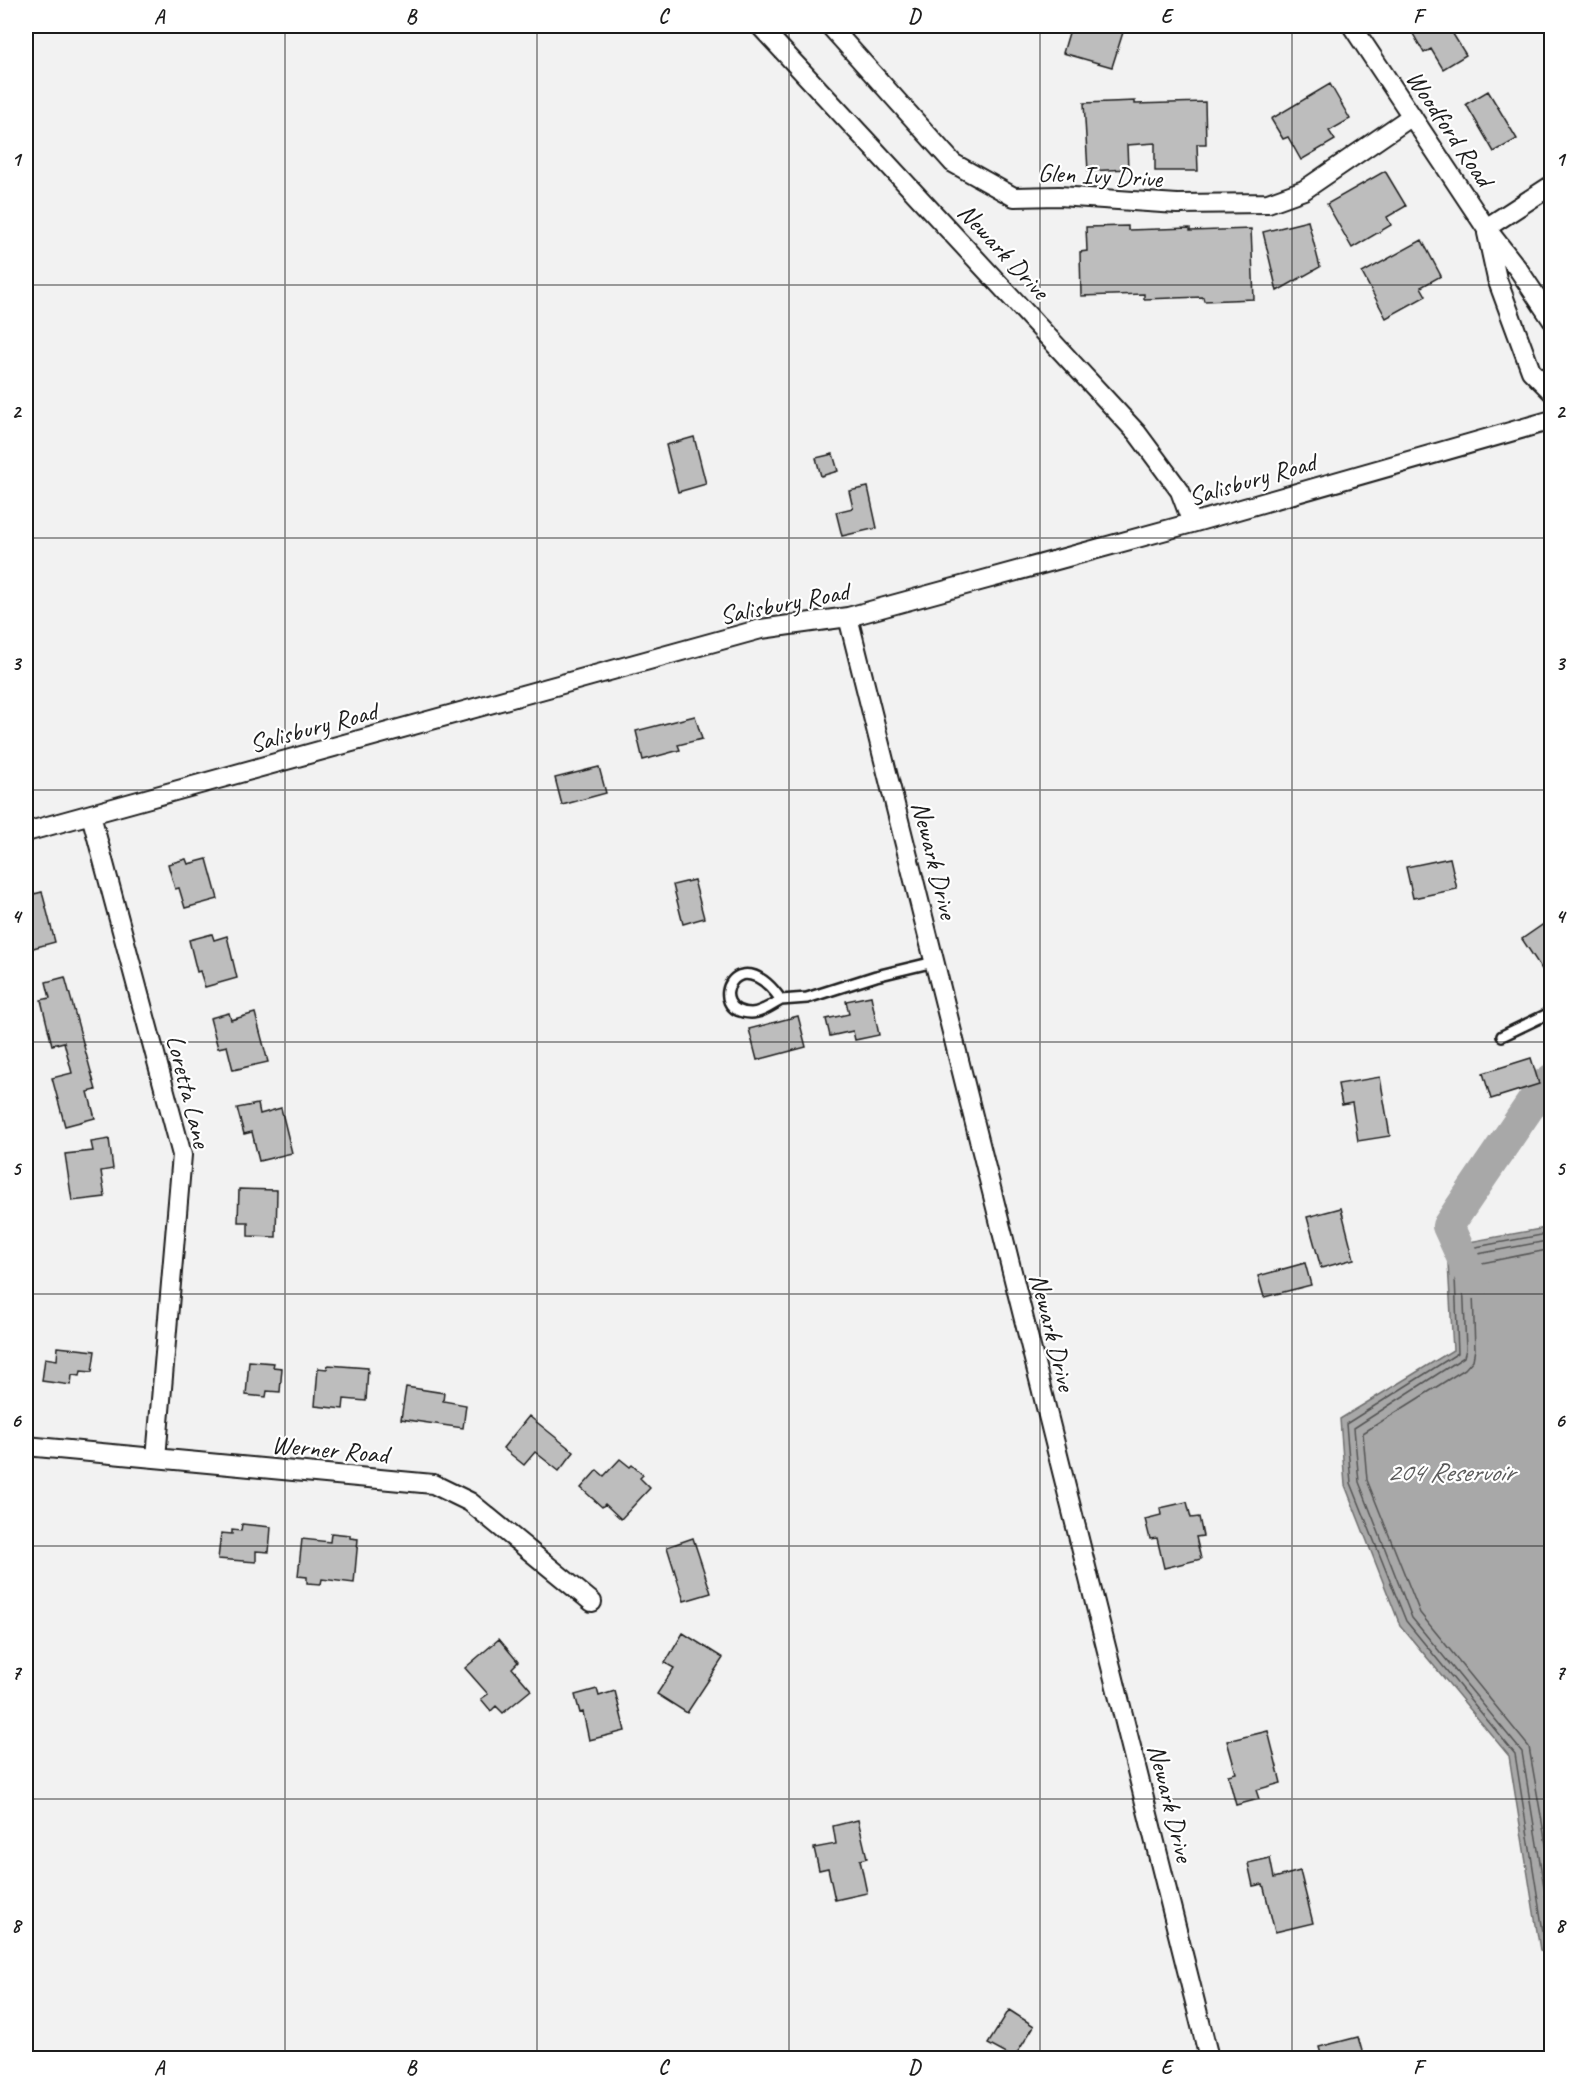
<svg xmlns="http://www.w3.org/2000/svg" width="1577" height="2084" font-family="Caveat,sans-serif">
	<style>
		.water { fill: #a8a8a8; stroke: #707070; stroke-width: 1.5 }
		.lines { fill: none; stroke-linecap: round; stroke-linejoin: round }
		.shore { stroke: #545454; stroke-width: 1.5 }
		.river { stroke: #a8a8a8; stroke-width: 32 }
		.building { fill: #bdbdbd; stroke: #1c1c1c; stroke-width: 1.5 }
		.service-casing { stroke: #1c1c1c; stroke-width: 14 }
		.minor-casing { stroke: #1c1c1c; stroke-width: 22 }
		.service { stroke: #fff; stroke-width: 9 }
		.minor { stroke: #fff; stroke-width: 18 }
		.grid { fill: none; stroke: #1c1c1c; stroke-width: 1.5; stroke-opacity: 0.55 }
		.labels { text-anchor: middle; stroke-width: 4.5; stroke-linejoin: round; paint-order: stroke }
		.street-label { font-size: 26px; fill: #1c1c1c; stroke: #fff }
		.water-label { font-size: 27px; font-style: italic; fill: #5b5b5b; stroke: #fff }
		.neatline { fill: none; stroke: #1c1c1c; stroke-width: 2 }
		.grid-label { font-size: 20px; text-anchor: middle; font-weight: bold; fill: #1c1c1c }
	</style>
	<rect width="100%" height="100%" fill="#f2f2f2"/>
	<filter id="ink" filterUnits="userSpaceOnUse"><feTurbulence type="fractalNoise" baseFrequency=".0167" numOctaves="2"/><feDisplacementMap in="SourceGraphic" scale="12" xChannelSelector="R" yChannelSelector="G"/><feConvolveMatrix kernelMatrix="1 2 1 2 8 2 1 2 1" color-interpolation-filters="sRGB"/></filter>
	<g filter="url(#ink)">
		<path class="water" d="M1551,1227H1552L1551,1954L1540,1950L1509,1756L1400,1625L1345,1485L1340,1419L1453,1350L1447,1246Z"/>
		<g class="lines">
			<path class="shore" d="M1552,1233L1454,1251L1458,1353L1346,1424L1351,1483L1406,1621L1515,1754L1545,1944L1552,1948
				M1552,1240L1462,1257L1466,1349L1464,1357L1354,1428L1359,1482L1412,1618L1522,1752L1552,1936
				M1552,1249L1472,1265L1475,1349L1473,1360L1465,1369L1363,1433L1367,1480L1420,1613L1529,1747L1552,1879"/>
			<path class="river" d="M1474,1283L1448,1226L1544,1085L1552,1079"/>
		</g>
		<path class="building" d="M1071,26H1125L1112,67L1063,53Z
			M1422,26H1448L1466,55L1443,69L1431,49L1424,53L1412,32Z
			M1330,84L1350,119L1329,131L1335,140L1301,160L1288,137L1283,139L1271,119Z
			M1488,91L1517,139L1494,152L1466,104Z
			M1135,101V104L1205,102L1206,144H1197L1198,171H1155V143L1127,145L1128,169L1088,171L1084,103Z
			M1385,171L1406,206L1387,217L1391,225L1352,248L1327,204Z
			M1308,221L1320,267L1277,291L1263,232Z
			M1128,226V230L1190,228V231L1251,229L1254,299L1204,301L1203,297L1144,299V294L1081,296L1080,252L1087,251L1086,227Z
			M1422,240L1441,276L1421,287L1426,296L1386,318L1362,273Z
			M694,437L706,484L678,492L666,445Z
			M833,454L838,471L821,476L816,458Z
			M868,487L877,528L842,536L836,512L853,508L849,491Z
			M695,716L702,739L678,745L680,750L643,760L636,731Z
			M599,767L606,793L562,805L555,778Z
			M1450,858L1457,889L1413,898L1406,867Z
			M186,859L188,864L207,859L218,899L185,908L179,888L175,889L168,864Z
			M694,880L704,918L683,924L673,885Z
			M42,892L55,942L26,950V896Z
			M1551,919V983L1522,939Z
			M212,934L214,940L227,936L237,978L205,987L200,971L197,972L189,940Z
			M65,977L96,1090L88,1092L95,1118L65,1126L52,1078L72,1073L64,1042L52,1045L41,1000L50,998L46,982Z
			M871,996L879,1035L855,1040L853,1031L830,1036L826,1019L849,1014L846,1001Z
			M229,1013L231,1020L255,1013L268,1062L233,1070L227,1046L218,1048L210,1018Z
			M798,1016L806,1047L757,1060L749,1029Z
			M1531,1058L1539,1084L1491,1099L1483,1073Z
			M1380,1077L1390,1136L1358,1141L1352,1103L1342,1105L1338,1084Z
			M258,1104L260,1114L281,1108L292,1153L259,1161L252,1132L244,1134L237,1108Z
			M109,1139L113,1169L101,1171L105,1197L72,1201L65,1154L93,1151L91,1142Z
			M239,1189L277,1190L276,1237L248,1236V1222H238Z
			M1341,1208L1354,1259L1321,1268L1307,1217Z
			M1305,1263L1311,1285L1264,1297L1258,1276Z
			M58,1347L95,1351L92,1372L81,1371L80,1376L72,1375L71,1385L42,1381L45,1358L57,1360Z
			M249,1361L274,1363L273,1367L282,1368L280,1392L267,1391L266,1397L246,1395Z
			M328,1365L368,1368L366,1401L344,1399L343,1409L315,1406L318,1368L327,1369Z
			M406,1387L444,1393L443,1401L466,1405L463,1428L401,1419Z
			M529,1416L574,1452L559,1471L535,1452L524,1465L503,1448Z
			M620,1459L630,1467L632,1465L643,1475L640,1478L650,1488L621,1519L605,1504L602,1507L581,1488L597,1470L604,1476Z
			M1187,1502L1191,1518L1199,1517L1203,1536L1196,1537L1201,1559L1164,1568L1157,1538L1150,1539L1145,1519L1161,1515L1160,1508Z
			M242,1524L271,1527L269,1552L256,1551V1562L218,1559L221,1533L232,1534V1530L241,1531Z
			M331,1533L350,1535V1538L358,1539L354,1583L322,1579L321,1584L307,1583V1577L298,1576L302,1539L330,1542Z
			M693,1538L711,1593L684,1601L667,1547Z
			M683,1633L723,1658L687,1713L657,1694L674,1668L665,1663Z
			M499,1639L518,1662L512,1668L531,1690L503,1713L496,1706L491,1711L481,1699L488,1694L465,1668Z
			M597,1689L599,1696L615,1691L625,1731L589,1740L583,1712L580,1713L575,1695Z
			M1268,1731L1281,1783L1256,1790L1259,1799L1236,1805L1228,1775L1236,1773L1227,1741Z
			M858,1820L867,1858L860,1860L867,1893L835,1900L828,1868L819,1870L814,1848L836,1844L833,1826Z
			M1270,1858L1274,1878L1300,1871L1313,1923L1275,1932L1263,1884L1253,1886L1248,1863Z
			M1009,2010L1034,2026L1014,2058L988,2044Z
			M1358,2037L1364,2058H1322L1319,2047Z"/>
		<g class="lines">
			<g class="service-casing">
				<path id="service" d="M781,1000C772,1005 761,1013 751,1013C703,1012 737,936 781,1000L807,998L876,976L934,962
					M1502,1036L1552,1012"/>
			</g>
			<g class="minor-casing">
				<path id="minor" d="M760,26L1137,433L1180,491L1192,523
					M830,26L953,163L1014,197L1059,196L1177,204L1268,203L1304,190L1412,116
					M1352,26L1486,228L1518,269L1552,320
					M1486,228L1552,185
					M1487,233L1497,279L1531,371L1552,392
					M848,617L1209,2058
					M91,815L182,1155L156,1458
					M26,832L761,629L848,617L1192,523L1552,420
					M26,1446L433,1484L470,1502L592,1602"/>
			</g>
			<use href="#service" class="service"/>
			<use href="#minor" class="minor"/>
		</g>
	</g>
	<path class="grid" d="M285,26V2058M537,26V2058M789,26V2058M1040,26V2058M1292,26V2058M26,285H1552M26,538H1552M26,790H1552M26,1042H1552M26,1294H1552M26,1546H1552M26,1799H1552"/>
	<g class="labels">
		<g class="street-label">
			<text transform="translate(1450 128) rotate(56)" y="9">Woodford Road</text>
			<text transform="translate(1100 175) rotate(3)" y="9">Glen Ivy Drive</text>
			<text transform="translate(1004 251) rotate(47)" y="9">Newark Drive</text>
			<text transform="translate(1252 479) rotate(-16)" y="9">Salisbury Road</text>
			<text transform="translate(784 603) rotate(-11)" y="9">Salisbury Road</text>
			<text transform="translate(313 727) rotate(-15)" y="9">Salisbury Road</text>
			<text transform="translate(935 860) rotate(76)" y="9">Newark Drive</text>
			<text transform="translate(189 1091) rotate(76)" y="9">Loretta Lane</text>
			<text transform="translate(1053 1332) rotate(76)" y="9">Newark Drive</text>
			<text transform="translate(330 1449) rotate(5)" y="9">Werner Road</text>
			<text transform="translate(1171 1803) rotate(76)" y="9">Newark Drive</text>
		</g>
		<g class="water-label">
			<text x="1450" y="1481">204 Reservoir</text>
		</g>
	</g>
	<rect width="1577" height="2084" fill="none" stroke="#fff" stroke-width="66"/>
	<rect x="33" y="33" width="1511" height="2018" class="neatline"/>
	<g class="grid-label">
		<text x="159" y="23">A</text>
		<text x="411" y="23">B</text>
		<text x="663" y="23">C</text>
		<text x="914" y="23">D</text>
		<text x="1166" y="23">E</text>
		<text x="1418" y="23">F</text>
		<text x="16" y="166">1</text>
		<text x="1560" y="166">1</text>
		<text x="16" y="418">2</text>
		<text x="1560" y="418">2</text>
		<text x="16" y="670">3</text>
		<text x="1560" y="670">3</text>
		<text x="16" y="923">4</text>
		<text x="1560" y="923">4</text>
		<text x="16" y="1175">5</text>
		<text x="1560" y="1175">5</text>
		<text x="16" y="1427">6</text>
		<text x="1560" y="1427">6</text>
		<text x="16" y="1679">7</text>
		<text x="1560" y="1679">7</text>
		<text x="16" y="1932">8</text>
		<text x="1560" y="1932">8</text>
		<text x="159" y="2074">A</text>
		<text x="411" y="2074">B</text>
		<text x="663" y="2074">C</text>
		<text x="914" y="2074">D</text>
		<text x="1166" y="2074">E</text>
		<text x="1418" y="2074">F</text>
	</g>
</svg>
